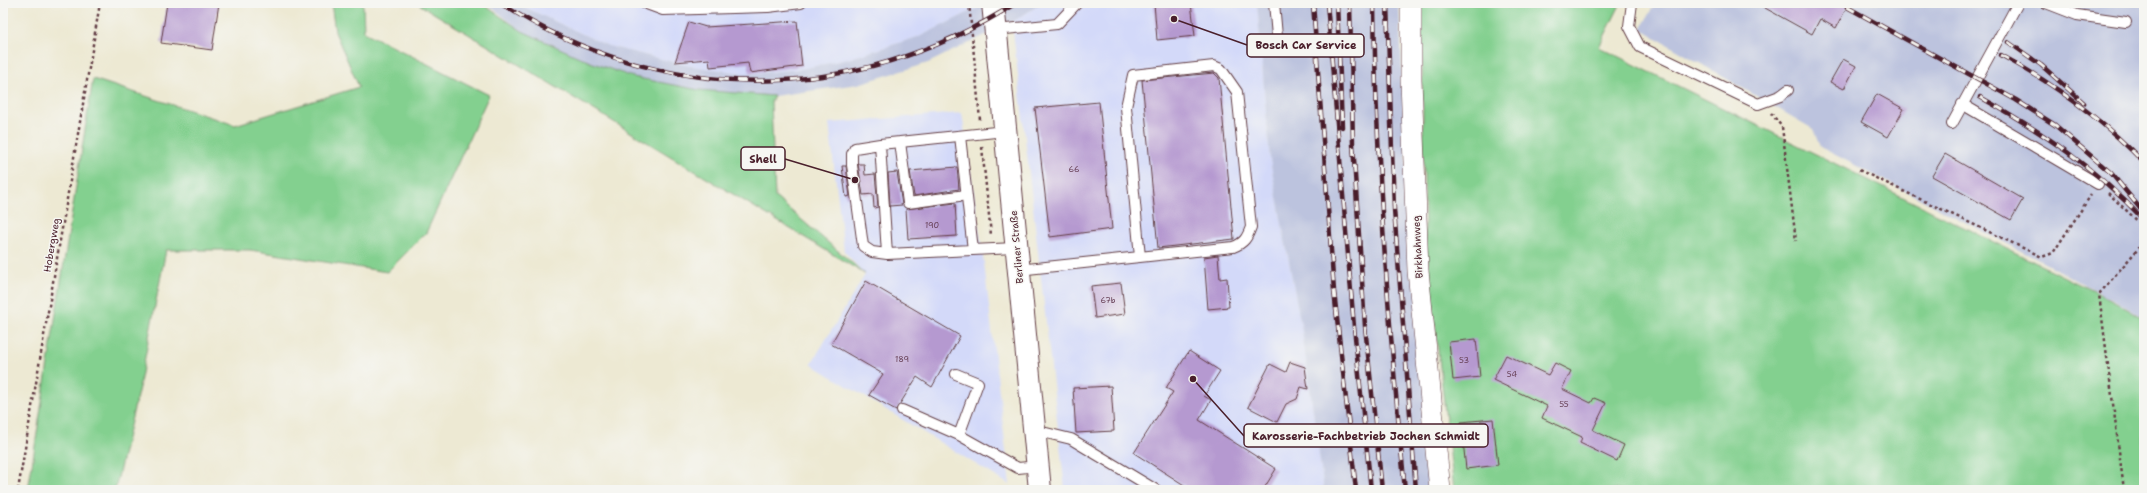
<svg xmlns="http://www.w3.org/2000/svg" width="2147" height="493" font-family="'Shantell Sans',sans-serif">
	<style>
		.built { fill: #d3d9f9 }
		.industrial { fill: #bcc3de }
		.green { fill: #83d08f; stroke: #66785d }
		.building { fill: #b599d0 }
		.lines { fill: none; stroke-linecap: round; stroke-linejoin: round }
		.service-casing { stroke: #623d44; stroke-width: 12 }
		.minor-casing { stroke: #623d44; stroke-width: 22 }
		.tertiary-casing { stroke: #623d44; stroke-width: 24 }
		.path { stroke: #623d44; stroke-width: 2.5; stroke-dasharray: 3 3; stroke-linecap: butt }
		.service { stroke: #fff; stroke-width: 10 }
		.minor { stroke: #fff; stroke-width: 21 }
		.tertiary { stroke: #fff; stroke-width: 22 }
		.rail-casing { stroke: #4a1f2b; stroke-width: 4.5 }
		.rail { stroke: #f6f6f2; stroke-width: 3; stroke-dasharray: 9; stroke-linecap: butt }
		.labels { text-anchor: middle; stroke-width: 3; stroke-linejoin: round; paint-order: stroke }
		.number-label { font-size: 8px; fill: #653e54 }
		.street-label { font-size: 10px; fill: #4a1f2b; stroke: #f6f6f2 }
		.leader { fill: none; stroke: #4a1f2b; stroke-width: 1.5 }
		.callout-dot { fill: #4a1f2b; stroke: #f6f6f2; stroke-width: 1.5 }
		.callout { fill: #f6f6f2; stroke: #4a1f2b; stroke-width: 1.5 }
		.callout-label { font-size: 11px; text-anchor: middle; font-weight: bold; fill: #4a1f2b }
	</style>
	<rect width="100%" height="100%" fill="#f6f6f2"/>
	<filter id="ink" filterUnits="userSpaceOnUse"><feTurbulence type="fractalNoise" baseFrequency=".025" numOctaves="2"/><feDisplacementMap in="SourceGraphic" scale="8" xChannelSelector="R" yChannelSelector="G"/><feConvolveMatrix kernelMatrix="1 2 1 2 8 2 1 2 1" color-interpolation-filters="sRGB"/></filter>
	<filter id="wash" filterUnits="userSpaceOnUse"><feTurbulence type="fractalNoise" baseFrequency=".012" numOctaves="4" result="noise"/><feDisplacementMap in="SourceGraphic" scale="16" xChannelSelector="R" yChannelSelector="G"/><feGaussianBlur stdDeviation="0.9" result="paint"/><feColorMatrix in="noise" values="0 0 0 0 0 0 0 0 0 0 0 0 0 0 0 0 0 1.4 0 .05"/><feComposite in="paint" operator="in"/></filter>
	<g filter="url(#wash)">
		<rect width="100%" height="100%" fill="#ede9d3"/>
		<path class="built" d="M515,3H979L980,7L921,36L848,59L802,69L749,74L689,66L608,46Z
			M1042,3H1257L1270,159L1302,331L1324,490H1065L1012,22Z
			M962,113L984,263L1010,485L811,364L865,275L844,251L829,123Z"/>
		<path class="industrial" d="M486,3H515L608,46L689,66L749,74L802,69L848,59L921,36L988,3H1042L1012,22L928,63L858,84L774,96L699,90L633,77L590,62L522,31Z
			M1257,3H1399L1409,218L1438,490H1324L1302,331L1270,159Z
			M1655,3H2082L2088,7L2111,3H2144V317L2050,266L1820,147L1813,129L1641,29Z"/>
		<path class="green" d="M331,3H363L364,32L489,95L426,233L387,272L250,250H166L140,383L115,490H28L93,79L235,125L359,87L335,32Z
			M417,3H481L522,31L590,62L633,77L699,90L774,96L771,102L775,197L865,274Z
			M1421,3H1621L1599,47L2099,294L2144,318V490H1454L1425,236Z"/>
		<g id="blocks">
			<path class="building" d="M167,3H219L212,50L161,43Z
				M1154,3H1191L1195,36L1157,40Z
				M1756,3H1849L1836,28L1820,19L1812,34Z
				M797,21L802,66L750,73L748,63L710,67L709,59L675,62L689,22L706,27Z
				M1843,59L1856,66L1844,89L1830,82Z
				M1214,73L1219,78L1234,239L1158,248L1142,80Z
				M1877,94L1904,109L1888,137L1861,122Z
				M1099,102L1112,229L1050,237L1035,108Z
				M1945,154L2023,199L2011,220L1932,176Z
				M858,164H864L865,175L875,174L878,207L874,208L873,194L863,195Z
				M842,166H846L850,196L846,197Z
				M957,167L959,189L914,196L910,171Z
				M897,172L902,205L890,206L888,173Z
				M955,203L957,236L908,239L906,209Z
				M1218,255L1220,279L1227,278L1229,307L1208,309L1204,257Z
				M866,281L960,336L932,387L917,377L896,410L869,395L883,374L831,344Z
				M1121,283L1125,314L1095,318L1091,286Z
				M1476,339L1480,377L1453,380L1449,342Z
				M1189,351L1220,371L1204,396L1211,400L1199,420L1276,469L1263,490H1192L1134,453L1173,392L1166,388Z
				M1506,355L1548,375L1555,363L1571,371L1562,389L1591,403L1594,398L1606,403L1593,430L1624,445L1617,461L1580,443L1582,437L1542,418L1547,406L1493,380Z
				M1290,362L1305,367L1308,389L1301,387L1297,399L1286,404L1277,422L1248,407L1270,364L1286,372Z
				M1111,386L1114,431L1076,433L1073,388Z
				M1493,419L1498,465L1466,469L1461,422Z"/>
		</g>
	</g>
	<g filter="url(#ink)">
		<use href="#blocks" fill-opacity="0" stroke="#623d44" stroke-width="1"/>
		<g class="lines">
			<g class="service-casing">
				<path id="service" d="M644,3L663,10L768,7L801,3
					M1274,3L1278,47
					M1632,3L1629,26L1640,47L1758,104L1780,96L1788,90
					M2046,3L2077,15L2126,22
					M996,30L1057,24L1077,3
					M1962,104L2098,184
					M1952,124L2018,3
					M960,136L973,250
					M900,142L880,144L887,254L1015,248
					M880,144L855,148L852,154V165L863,246L872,252L887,254
					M966,195L908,203L900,142L1005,131
					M1018,270L1233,247C1244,243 1247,238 1251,227L1237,92L1221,69L1214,66L1133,75L1126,107L1140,257
					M956,374L978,383L959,435
					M902,410L959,435L1018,468L1038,466
					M1034,430L1071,439L1156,490"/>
			</g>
			<g class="minor-casing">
				<path id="minor" d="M1411,3V80L1418,271L1440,490"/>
			</g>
			<g class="tertiary-casing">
				<path id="tertiary" d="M993,3L1040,490"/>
			</g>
			<path class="path" d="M969,3L980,120
				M1771,113L1782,127L1796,241
				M982,147L991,235
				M1859,170L2042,257L2053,253L2091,195
				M2108,193L2144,227
				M18,490L100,3
				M2124,490L2099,294L2144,242"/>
			<use href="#service" class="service"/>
			<use href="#minor" class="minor"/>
			<use href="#tertiary" class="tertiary"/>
			<g class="rail-casing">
				<path id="rail" d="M500,3C662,107 855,106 1016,3
					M1313,3L1334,291L1356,490
					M1327,3L1354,327L1371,490
					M1337,3L1342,127
					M1350,3L1353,144L1365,326L1382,490
					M1374,3C1376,166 1389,328 1405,490
					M1387,3L1394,209L1416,490
					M1847,7L2016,100L2055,125L2111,173L2144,213
					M2008,42L2041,65L2084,103
					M2001,55C2054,84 2102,119 2144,163
					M1980,97C2043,132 2094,167 2144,220"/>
			</g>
			<use href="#rail" class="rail"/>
		</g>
	</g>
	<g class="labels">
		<g class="number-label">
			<text x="1074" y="172">66</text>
			<text x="932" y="228">190</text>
			<text x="1108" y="303">67b</text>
			<text x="902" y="362">189</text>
			<text x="1464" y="363">53</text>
			<text x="1512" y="377">54</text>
			<text x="1564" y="407">55</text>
		</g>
		<g class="street-label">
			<text transform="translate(51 245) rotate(-80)" y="4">Hobergweg</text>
			<text transform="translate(1016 247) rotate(-95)" y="4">Berliner Straße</text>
			<text transform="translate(1417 247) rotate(-93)" y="4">Birkhahnweg</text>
		</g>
	</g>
	<path class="leader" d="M1174 19L1247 45M855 180L785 159M1193 379L1244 436"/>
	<g class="callout-dot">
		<circle cx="1174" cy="19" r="4"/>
		<circle cx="855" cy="180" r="4"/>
		<circle cx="1193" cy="379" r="4"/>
	</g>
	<g class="callout">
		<rect x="1247" y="34" width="117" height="23" rx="4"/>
		<rect x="741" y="147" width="44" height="23" rx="4"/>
		<rect x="1244" y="424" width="244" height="23" rx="4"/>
	</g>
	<g class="callout-label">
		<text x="1306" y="49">Bosch Car Service</text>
		<text x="763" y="163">Shell</text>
		<text x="1366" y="440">Karosserie-Fachbetrieb Jochen Schmidt</text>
	</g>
	<rect width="2147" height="493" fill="none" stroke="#f6f6f2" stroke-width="16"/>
</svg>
